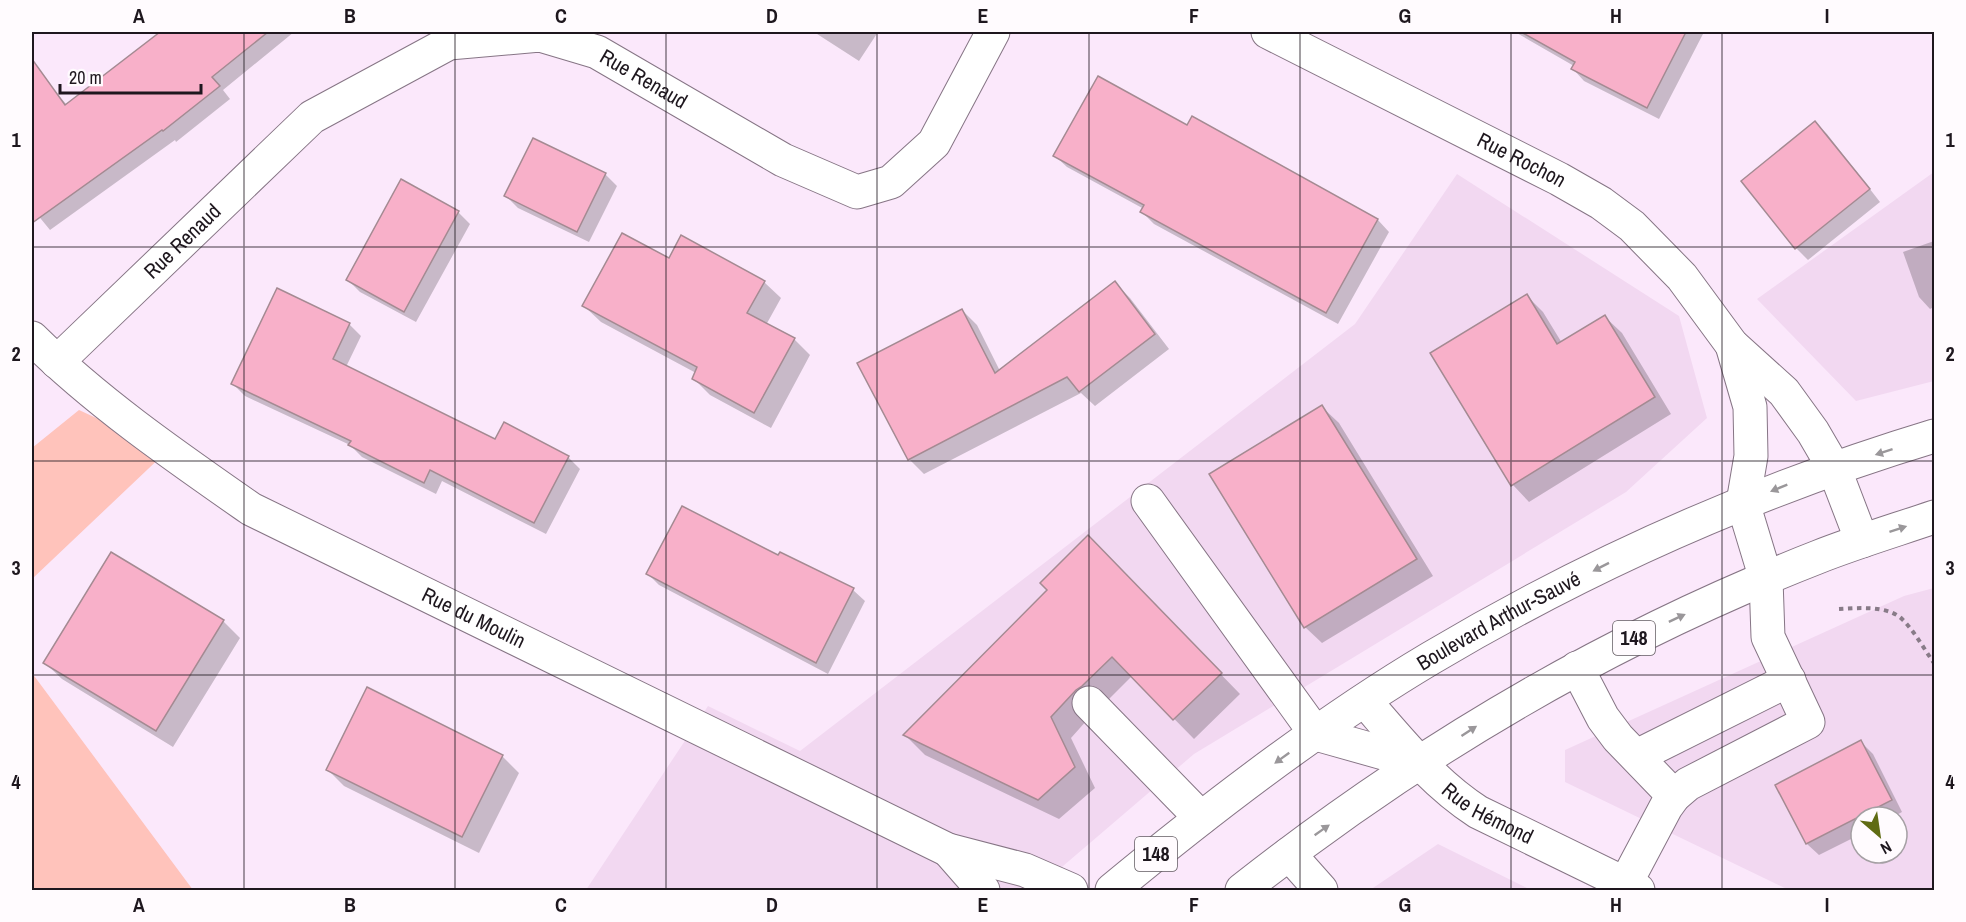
<svg xmlns="http://www.w3.org/2000/svg" width="1966" height="922" font-family="'Archivo Narrow',sans-serif">
	<style>
		.built { fill: #f2d8f1; fill-rule: evenodd }
		.green { fill: #ffc3bb }
		.shadow { fill: #0003 }
		.building { fill: #f8b0c9; stroke: #a48a92; stroke-width: 1.5 }
		.lines { fill: none; stroke-linecap: round; stroke-linejoin: round }
		.minor-casing { stroke: #867585; stroke-width: 35 }
		.major-casing { stroke: #867585; stroke-width: 35 }
		.path { stroke: #887b88; stroke-width: 4; stroke-dasharray: 4.5 4.5; stroke-linecap: butt }
		.minor { stroke: #fff; stroke-width: 33 }
		.major { stroke: #fff; stroke-width: 33 }
		.oneway { fill: #9a979a }
		.grid { fill: none; stroke: #1e171e; stroke-width: 1.5; stroke-opacity: 0.55 }
		.labels { text-anchor: middle; stroke-width: 4.5; stroke-linejoin: round; paint-order: stroke }
		.shield { fill: #fffbfe; stroke: #625b61; stroke-width: 1.5 }
		.shield-label { font-size: 20px; font-weight: bold; fill: #1e171e }
		.street-label { font-size: 21px; fill: #1e171e; stroke: #fffbfe }
		.neatline { fill: none; stroke: #1e171e; stroke-width: 2 }
		.grid-label { font-size: 20px; text-anchor: middle; font-weight: bold; fill: #1e171e }
	</style>
	<rect width="100%" height="100%" fill="#fbe8fb"/>
	<path class="built" d="M1934,172V381L1856,401L1757,299Z
		M1457,174L1679,316L1707,418L1626,492L1194,754L1035,890H586L708,706L800,751L1355,324Z
		M1934,588V890H1789L1565,782V750L1904,596ZM1861,817H1897V853H1861Z
		M1438,844L1531,890H1370Z"/>
	<path class="green" d="M79,410L167,451L32,579V448Z
		M32,673L193,890H32Z"/>
	<path class="shadow" d="M162,32H294L223,90L230,99L176,142L175,140L50,230L32,208V90L45,80L67,105Z
		M814,32H878L859,61Z
		M1515,32H1700L1703,34L1659,119L1584,81L1573,69L1574,66Z
		M1192,118L1378,220L1389,232L1338,324L1154,224L1142,212L1144,209L1067,167L1055,156L1188,127Z
		M1815,123L1827,134L1880,202L1808,260L1796,248L1743,181Z
		M605,174L617,186L589,242L518,208L506,196Z
		M458,212L470,224L416,322L360,292L348,280Z
		M1934,241V307L1930,309L1919,297L1903,252Z
		M669,260L764,282L781,298L766,325L794,339L810,355L771,428L710,395L693,378L696,373L601,322L584,306Z
		M1115,283L1130,298L1169,349L1095,406L1081,393L924,474L909,459L962,310L977,325L1000,371Z
		M1527,296L1543,312L1562,343L1605,317L1622,333L1671,414L1529,502L1513,485L1432,354Z
		M349,324L361,336L346,367L496,441L568,457L580,469L546,534L442,481L436,494L362,457L350,445L245,396L233,384Z
		M1322,407L1339,423L1433,576L1322,643L1305,627Z
		M779,557L853,590L865,601L828,674L659,585L648,574Z
		M1108,558L1240,694L1194,739L1132,676L1102,706L1096,710L1071,738L1095,788L1059,819L925,755L905,735Z
		M223,621L240,638L173,747L62,679L45,663Z
		M1861,742L1873,754L1902,812L1893,817H1861V834L1819,855L1807,844L1777,786Z
		M502,756L519,773L479,853L344,786L328,770Z"/>
	<path class="building" d="M160,32H268L212,77L220,86L163,131L162,130L32,223V59L65,105Z
		M1521,32H1686L1647,108L1571,69L1575,62Z
		M1098,76L1187,125L1192,116L1378,219L1326,313L1140,212L1144,205L1053,156Z
		M1815,121L1870,189L1795,249L1741,181Z
		M533,138L606,173L577,232L504,196Z
		M401,179L459,211L404,312L346,280Z
		M622,233L669,258L681,235L765,281L747,313L795,338L754,413L692,379L697,367L582,306Z
		M1115,281L1155,334L1079,392L1067,377L908,460L857,363L962,309L995,373Z
		M277,288L350,323L333,359L495,439L504,422L569,456L534,523L430,470L424,483L348,445L351,441L231,384Z
		M1527,294L1557,344L1605,315L1655,397L1511,486L1430,353Z
		M1322,405L1417,559L1304,628L1209,474Z
		M682,506L778,555L780,552L854,588L816,663L646,574Z
		M1088,535L1222,673L1173,720L1112,657L1082,686L1076,690L1051,717L1075,767L1038,800L903,735L1047,590L1040,583Z
		M111,552L224,620L156,731L43,663Z
		M367,687L503,755L462,837L326,770Z
		M1861,740L1892,800L1806,844L1775,785Z"/>
	<g class="lines">
		<g class="minor-casing">
			<g id="minor">
				<path id="s1" d="M1268,32L1559,179L1601,203L1632,226L1682,277L1732,345L1784,392L1813,432L1834,468L1862,541"/>
				<path id="s2" d="M32,338C98,403 175,456 251,509L948,850L1025,870L1071,890"/>
				<path id="s3" d="M57,362L312,117L449,43L540,35L597,52L783,160L857,192L891,182L934,143L993,32"/>
				<path d="M1148,501L1316,734L1419,763"/>
				<path d="M1577,668L1603,718L1618,738L1674,796"/>
				<path id="s4" d="M1365,701C1400,741 1433,783 1478,812L1638,890"/>
				<path d="M1089,703L1201,818"/>
				<path d="M1637,756L1789,680"/>
				<path d="M948,850L983,890"/>
				<path d="M1289,854L1321,890"/>
				<path d="M1622,890L1666,807L1674,796L1688,784L1808,722L1768,637L1766,579L1743,503L1751,456L1750,407L1732,345"/>
			</g>
		</g>
		<g class="major-casing">
			<g id="major">
				<path id="s5" d="M1112,890C1211,808 1320,724 1431,658C1589,564 1759,489 1934,436"/>
				<path d="M1242,890C1417,752 1610,638 1818,557C1856,542 1896,530 1934,517"/>
			</g>
		</g>
		<path class="path" d="M1839,609C1858,608 1889,605 1903,620C1915,632 1924,649 1934,663"/>
		<use href="#minor" class="minor"/>
		<use href="#major" class="major"/>
	</g>
	<defs><path id="oneway-solid" d="M-6-.8H1V-3.2L6.5 0L1 3.2V.8H-6Z" transform="scale(1.5)"/></defs>
	<g class="oneway">
		<use href="#oneway-solid" transform="translate(1884 452) rotate(162)"/>
		<use href="#oneway-solid" transform="translate(1779 488) rotate(158)"/>
		<use href="#oneway-solid" transform="translate(1898 529) rotate(-18)"/>
		<use href="#oneway-solid" transform="translate(1601 567) rotate(153)"/>
		<use href="#oneway-solid" transform="translate(1677 618) rotate(-25)"/>
		<use href="#oneway-solid" transform="translate(1469 731) rotate(-33)"/>
		<use href="#oneway-solid" transform="translate(1282 758) rotate(144)"/>
		<use href="#oneway-solid" transform="translate(1322 830) rotate(-35)"/>
	</g>
	<path class="grid" d="M244,32V890M455,32V890M666,32V890M877,32V890M1089,32V890M1300,32V890M1511,32V890M1722,32V890M32,247H1934M32,461H1934M32,675H1934"/>
	<g class="labels">
		<g class="shield">
			<rect x="1613" y="621" width="42" height="34" rx="4.5"/>
			<rect x="1135" y="837" width="42" height="34" rx="4.5"/>
		</g>
		<g class="shield-label">
			<text x="1634" y="645">148</text>
			<text x="1156" y="861">148</text>
		</g>
		<g class="street-label">
			<text dy="7" stroke="none"><textPath href="#s3" startOffset="714">Rue Renaud</textPath></text>
			<text dy="7" stroke="none"><textPath href="#s1" startOffset="284">Rue Rochon</textPath></text>
			<text dy="7" stroke="none"><textPath href="#s3" startOffset="174">Rue Renaud</textPath></text>
			<text dy="7" stroke="none"><textPath href="#s2" startOffset="526">Rue du Moulin</textPath></text>
			<text dy="7" stroke="none"><textPath href="#s5" startOffset="472">Boulevard Arthur-Sauvé</textPath></text>
			<text dy="7" stroke="none"><textPath href="#s4" startOffset="168">Rue Hémond</textPath></text>
		</g>
	</g>
	<rect width="1966" height="922" fill="none" stroke="#fffbfe" stroke-width="66"/>
	<g transform="translate(1879 835) rotate(151)"><circle r="28" fill="#fffbfe" stroke="#a5a0a4" stroke-width="1.5"/>
	<path d="M0-4.5L10 22L0 15L-10 22Z" fill="#606c14"/>
	<text y="-9" font-size="16" font-weight="bold" text-anchor="middle" fill="#1e171e">N</text>
	</g>
	<path d="M60 84v9h141v-9" fill="none" stroke="#1e171e" stroke-width="3"/>
	<text x="69" y="84" font-size="18" fill="#1e171e" stroke="#fffbfe" stroke-width="4.5" paint-order="stroke">20 m</text>
	<rect x="33" y="33" width="1900" height="856" class="neatline"/>
	<g class="grid-label">
		<text x="139" y="23">A</text>
		<text x="350" y="23">B</text>
		<text x="561" y="23">C</text>
		<text x="772" y="23">D</text>
		<text x="983" y="23">E</text>
		<text x="1194" y="23">F</text>
		<text x="1405" y="23">G</text>
		<text x="1616" y="23">H</text>
		<text x="1827" y="23">I</text>
		<text x="16" y="147">1</text>
		<text x="1950" y="147">1</text>
		<text x="16" y="361">2</text>
		<text x="1950" y="361">2</text>
		<text x="16" y="575">3</text>
		<text x="1950" y="575">3</text>
		<text x="16" y="789">4</text>
		<text x="1950" y="789">4</text>
		<text x="139" y="912">A</text>
		<text x="350" y="912">B</text>
		<text x="561" y="912">C</text>
		<text x="772" y="912">D</text>
		<text x="983" y="912">E</text>
		<text x="1194" y="912">F</text>
		<text x="1405" y="912">G</text>
		<text x="1616" y="912">H</text>
		<text x="1827" y="912">I</text>
	</g>
</svg>
